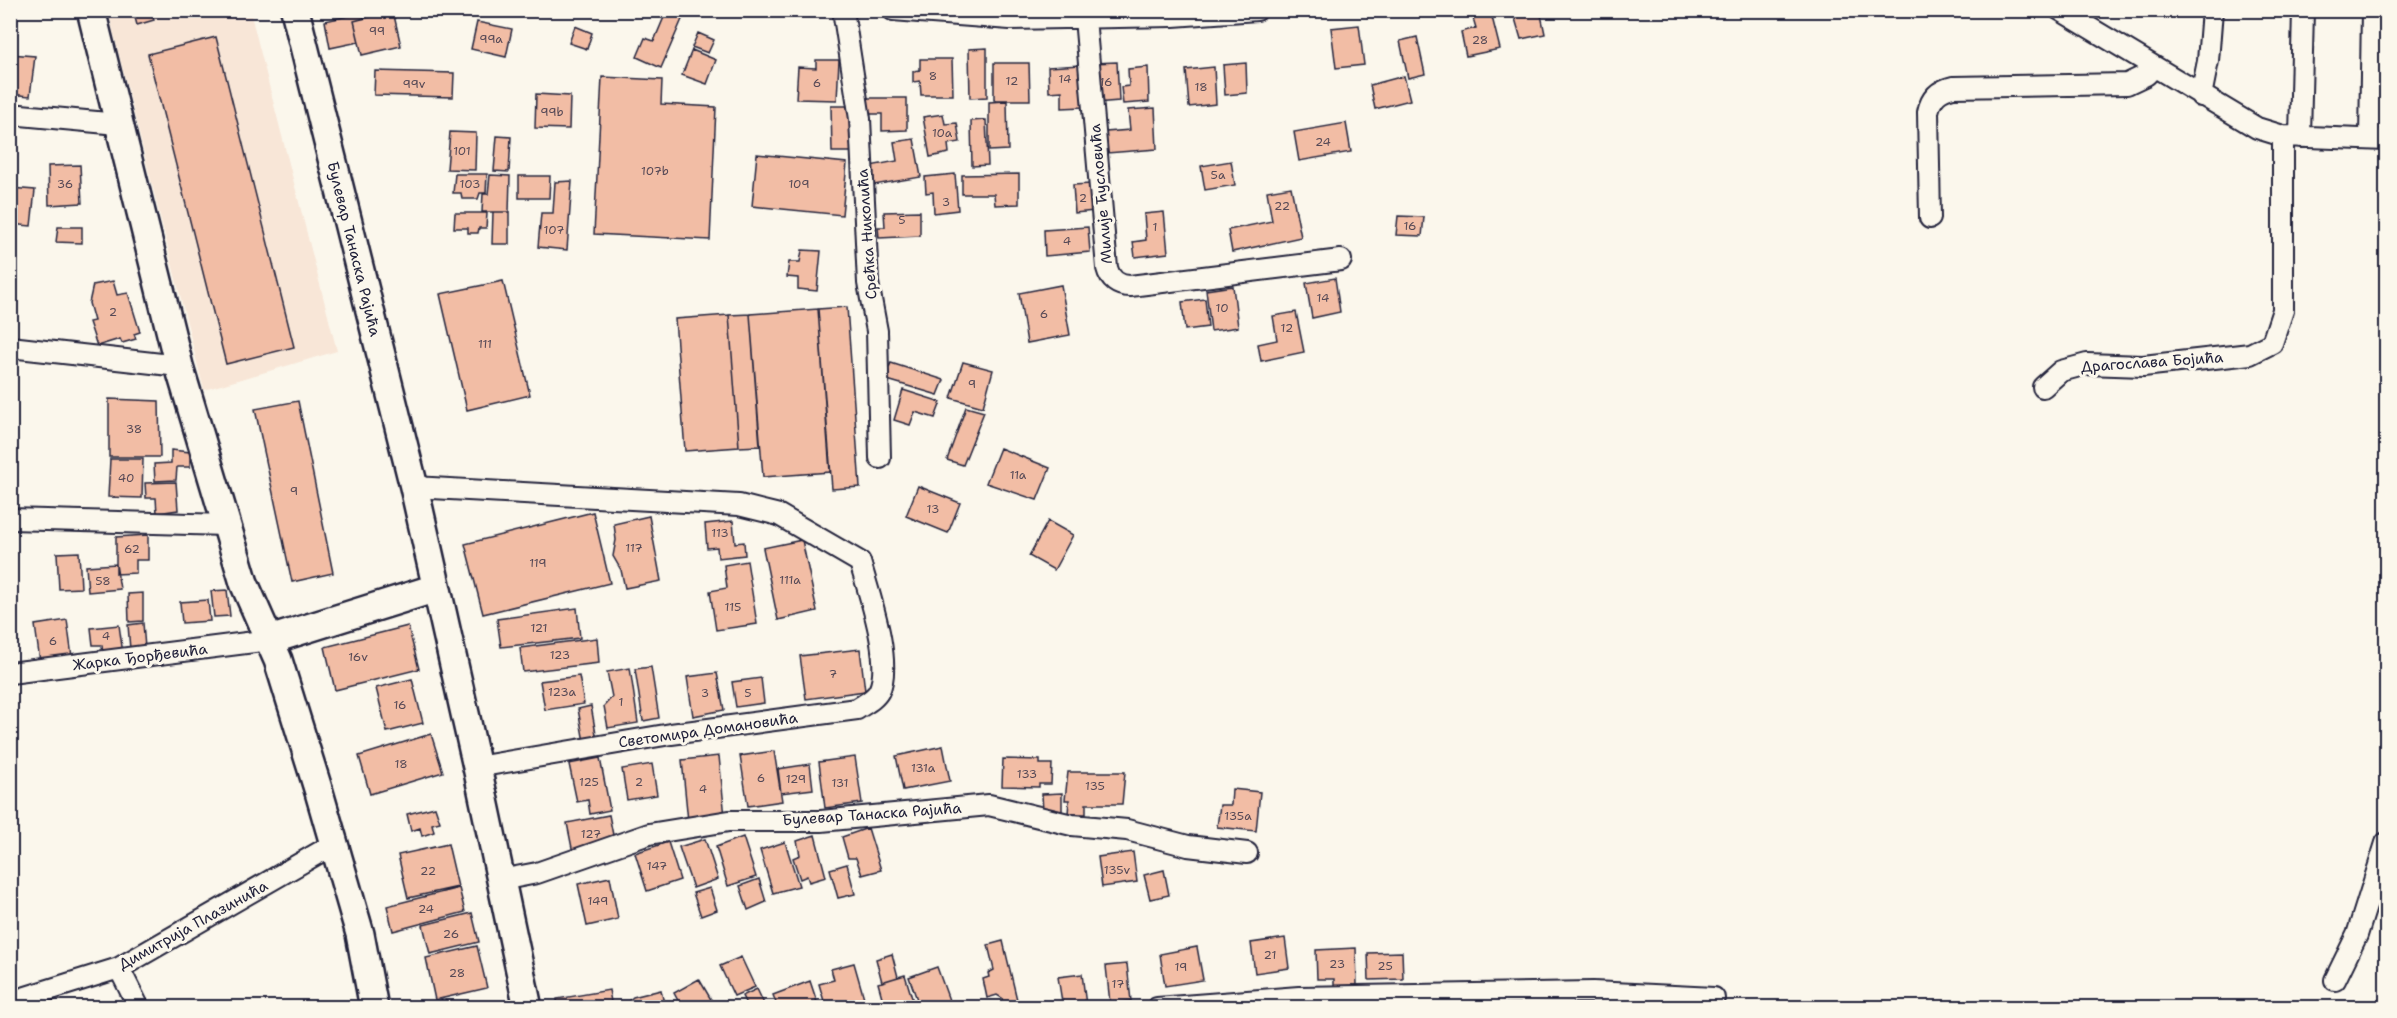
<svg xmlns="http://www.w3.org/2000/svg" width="2397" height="1018" font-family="'Shantell Sans',sans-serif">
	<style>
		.built { fill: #f8e6d7 }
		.building { fill: #f2bda5; stroke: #22223b; stroke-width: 1.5 }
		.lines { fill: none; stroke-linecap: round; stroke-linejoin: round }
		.street-casing { stroke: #22223b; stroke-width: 24 }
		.secondary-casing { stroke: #22223b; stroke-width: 32 }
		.street { stroke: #fbf7ec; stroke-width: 20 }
		.secondary { stroke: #fbf7ec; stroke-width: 27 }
		.labels { text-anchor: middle; stroke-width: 6; stroke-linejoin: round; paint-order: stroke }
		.number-label { font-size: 12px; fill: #564956 }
		.street-label { font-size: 15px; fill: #22223b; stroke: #fbf7ec }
	</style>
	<rect width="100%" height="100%" fill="#fbf7ec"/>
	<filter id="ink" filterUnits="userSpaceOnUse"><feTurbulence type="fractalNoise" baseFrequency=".0167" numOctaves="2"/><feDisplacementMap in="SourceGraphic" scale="12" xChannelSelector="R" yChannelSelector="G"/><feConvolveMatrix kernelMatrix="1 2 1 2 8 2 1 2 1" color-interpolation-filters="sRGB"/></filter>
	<g filter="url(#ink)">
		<path class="built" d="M108,11H250L337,351L204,390Z"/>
		<path class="building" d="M133,10H150L154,20L137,25Z
			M409,10H446V13Z
			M667,10H686L661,68L637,57L645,38L654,41Z
			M1521,10H1540L1545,34L1521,39L1514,15L1521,13Z
			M393,11L401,46L362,55L354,21Z
			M362,13L364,18L354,21L359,42L330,48L325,21Z
			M1491,13L1500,49L1466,56L1461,32L1476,28L1473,18Z
			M477,22L512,29L506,57L471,49Z
			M1359,25L1364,65L1336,68L1331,28Z
			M575,26L592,33L587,49L569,43Z
			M698,33L714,40L708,53L692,47Z
			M216,37L294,347L226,364L148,54Z
			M1417,37L1425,74L1408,78L1400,41Z
			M987,48V97L970,98L969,49Z
			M692,50L716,60L707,84L682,75Z
			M10,54L35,56L30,96L10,94Z
			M920,59H952L953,95H921L920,81L913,82V71L920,70Z
			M816,60H839L837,100L796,99L798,67L816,68Z
			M1117,62L1119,101L1095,103L1093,63Z
			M994,63H1029L1030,100H994Z
			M1246,63L1247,93L1225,95L1223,65Z
			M1081,65L1083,107L1062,108V91L1049,92L1048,67Z
			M1148,67L1149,102L1123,104L1121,87L1129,86L1128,69Z
			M1214,67L1216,104L1189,107L1186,70Z
			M375,71L454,73L453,97L374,95Z
			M1404,76L1410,100L1375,109L1370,85Z
			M602,77L662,80L661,104L716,107L710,240L594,234Z
			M536,94L570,96L569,129L535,128Z
			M867,98H907V130L882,131V114H868Z
			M1007,101L1008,150L989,151V102Z
			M831,106H851V152H832Z
			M1155,108L1157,149L1107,153L1106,132L1130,130L1128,110Z
			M943,114L945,124L957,123L960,142L948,144L949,153L930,157L923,117Z
			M986,120L988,165L972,166L971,121Z
			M1346,123L1351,152L1299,161L1294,132Z
			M450,132L476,133L475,170L447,169Z
			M497,136L511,137L509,172L494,171Z
			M914,139L921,177L874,185L870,166L897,161L894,142Z
			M757,154L847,163L842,215L752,206Z
			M1231,161L1235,185L1205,190L1201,166Z
			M80,165L82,203L49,205L48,166Z
			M455,174H487L486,193H480L478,199H462L461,193H453Z
			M955,174L958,210L934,213L933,192L926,193L925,177Z
			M1019,174V204L995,205L994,194H962V175Z
			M490,175L510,176L509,212H482L483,194H488Z
			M519,176H550L549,198H519Z
			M572,181L567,250L538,247L541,213H553L555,182Z
			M1091,184L1094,211L1075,213L1073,185Z
			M1291,187L1301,237L1232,252L1228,230L1272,221L1267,191Z
			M10,188L35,190L31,226L10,224Z
			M920,211V236L879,238L878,227H885L884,212Z
			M493,212H509V244H492Z
			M1164,212L1168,253L1135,257L1133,242L1146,240L1144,214Z
			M455,213H487L486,228H479L478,233H468V228H454Z
			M1398,216L1424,217L1422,236L1396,235Z
			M58,227H82V243L56,242Z
			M1088,227L1090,252L1045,256L1044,230Z
			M802,250L821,251L817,291L798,289V278L787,277L789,262H800Z
			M1335,278L1340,312L1312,318L1306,283Z
			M113,281L117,295L128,293L140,332L134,334L136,339L122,343L120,339L97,346L89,322L94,321L89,303L93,285Z
			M503,281L530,395L467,410L440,294Z
			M1061,285L1070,335L1027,343L1019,293Z
			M1233,286L1238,327L1211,331L1206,290Z
			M1205,299L1208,327L1185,330L1182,302Z
			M847,307L860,487L832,489L818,309Z
			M818,309L830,472L763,477L750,314Z
			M1296,312L1304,352L1261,361L1258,344L1277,340L1273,316Z
			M750,314L760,446L739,447L729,315Z
			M729,315L739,447L685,451L675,319Z
			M963,362L993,370L983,407L951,398Z
			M891,363L944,380L938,395L884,379Z
			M903,390L941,402L935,418L915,412L910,425L894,420Z
			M109,399L159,401L160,457H109Z
			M298,401L333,573L292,582L255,409Z
			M966,407L984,412L963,465L947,460Z
			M1000,448L1050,468L1037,500L986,483Z
			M171,450L190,452V467H177L176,480L155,481L154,464L171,463Z
			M110,459H143L142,498L108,497Z
			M176,482L178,510L157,513L156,498H146L145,483Z
			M918,486L960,503L948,533L906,516Z
			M593,512L610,583L483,614L465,544Z
			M649,516L661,581L625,588L621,570L613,556L616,540L614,524Z
			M733,521L735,543L744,542L745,555L718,558L717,547L707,548L705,524Z
			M1048,521L1073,535L1054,570L1029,556Z
			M148,535V560H136V573L116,574V537Z
			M802,540L817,611L778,620L763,548Z
			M79,552L81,588L59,589L57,553Z
			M747,561L757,624L716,630L710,591L727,588L724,565Z
			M116,564L120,589L88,592L86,566Z
			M227,590L230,616L214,617L211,591Z
			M143,593V621L129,622L128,594Z
			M208,600L210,621L182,623L180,602Z
			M577,608L580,638L501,647L497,619Z
			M67,620L72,657L40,662L35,625Z
			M143,623L145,648L130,649L128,625Z
			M119,625L123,654L103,657L102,645H93L91,628Z
			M408,626L419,669L335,690L325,647Z
			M597,638L599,663L523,672L520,648Z
			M860,649L865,691L806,699L800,656Z
			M651,667L659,718L643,721L635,669Z
			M630,668L638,723L608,728L604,706L612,697L607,672Z
			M717,673L724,710L693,716L687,677Z
			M579,676L584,704L545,710L540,681Z
			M761,678L764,703L736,707L732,682Z
			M412,679L423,723L387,732L376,688Z
			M591,706L597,740L584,742L578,709Z
			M431,734L443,772L370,794L359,756Z
			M943,746L950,781L903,790L896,756Z
			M774,751L782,801L748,806L740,756Z
			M719,756L725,817L688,821L682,760Z
			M855,757L862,803L825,808L819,762Z
			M600,758L610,810L590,814L588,800L577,802L569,764Z
			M1003,759L1040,760V764H1052L1051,784H1039V787L1002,786Z
			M652,764L657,795L627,800L622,769Z
			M810,764L813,789L781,793L778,769Z
			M1068,772H1125L1122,804H1086V814H1068L1069,800H1065Z
			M1232,789L1260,792L1256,831L1217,827L1220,805H1231Z
			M1062,793V813H1043L1042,794Z
			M435,807L440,822L432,824L434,832L422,836L420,828L411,831L407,814Z
			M609,815L615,845L573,853L567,823Z
			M868,828L881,870L862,875L856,858H848L842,837Z
			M815,835L826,877L809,882L807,876L800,879L793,858L800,855L797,841Z
			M743,837L756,877L728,886L716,847Z
			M705,839L718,879L693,888L679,847Z
			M668,842L680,880L647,891L635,853Z
			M785,842L799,886L773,893L760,850Z
			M448,844L458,887L408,898L398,855Z
			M1133,852L1137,882L1102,887L1098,857Z
			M847,864L855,894L838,898L830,869Z
			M1164,870L1169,895L1150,899L1144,875Z
			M610,877L618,919L587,926L578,884Z
			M759,879L766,902L748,910L740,886Z
			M459,888L465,912L393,931L387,906Z
			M710,888L717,910L701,916L693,893Z
			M472,913L479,942L430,954L423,925Z
			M1285,938L1289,968L1255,973L1251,943Z
			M1003,941L1019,1008H1004L1002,998L997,995L987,998L983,979L989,977L988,973L994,970L988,945Z
			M477,946L487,988L435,1000L426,958Z
			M1197,947L1203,980L1165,986L1160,954Z
			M1356,948L1357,985L1334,986V979H1317L1316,950Z
			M1402,952L1403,979L1369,980L1368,953Z
			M892,954L898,977L882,982L876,959Z
			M741,957L755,987L734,996L720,966Z
			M854,963L866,1005L858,1008H826L819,984L834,980L831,969Z
			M1127,964L1131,1001L1110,1003L1106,966Z
			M937,967L950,1003L939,1008H920L909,977Z
			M1082,974L1086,1005L1063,1008L1058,977Z
			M905,975L915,1008H885L878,983Z
			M699,979L716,1008H682L674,993Z
			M810,981L819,1008H778L773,995Z
			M757,989L766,1008H748L742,996Z
			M609,990L612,1008H558L557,999Z
			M661,990L665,1008H623V1006L633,997Z"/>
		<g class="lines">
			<g class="street-casing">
				<path id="street" d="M843,10L860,119L868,283L877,331L880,458
					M893,10L1010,19L1173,16L1257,10
					M2060,10L2257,128L2283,136L2386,140
					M1085,18L1107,268C1110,280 1118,286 1130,286L1341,260
					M2201,96L2208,61L2212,10
					M10,114L118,124
					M2300,137L2303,10
					M2370,139L2372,10
					M1930,218L1928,112C1931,97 1939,90 1953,87L2127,84L2146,75L2154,67
					M10,347L179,366
					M2043,387L2061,371L2087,364L2143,366L2250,354L2272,343L2283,310V136
					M414,487L739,505L779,515L860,562C869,594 893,662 879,691C875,699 864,704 857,709L671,734L477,767
					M10,519L226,525
					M10,673L270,640
					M501,880L537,873L649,834L729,821H821L989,805L1072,825L1127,830L1188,846L1247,853
					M119,968L139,1008
					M2335,980L2357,935L2386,843
					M10,1002L119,968L334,844
					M1157,1008L1299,997L1593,992L1714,998"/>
			</g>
			<g class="secondary-casing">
				<path id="secondary" d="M91,10L179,366L244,583L278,660L319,792L360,934L374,1008
					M295,10L414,487L477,767L528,1008
					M270,640L436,588"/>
			</g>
			<use href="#street" class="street"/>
			<use href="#secondary" class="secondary"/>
		</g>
	</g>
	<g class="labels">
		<g class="number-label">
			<text x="377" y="35">99</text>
			<text x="491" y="43">99a</text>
			<text x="1480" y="44">28</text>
			<text x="933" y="80">8</text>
			<text x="1065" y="83">14</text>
			<text x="1012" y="85">12</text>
			<text x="1106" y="86">16</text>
			<text x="817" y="87">6</text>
			<text x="414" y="88">99v</text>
			<text x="1201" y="91">18</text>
			<text x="552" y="116">99b</text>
			<text x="942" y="137">10a</text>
			<text x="1323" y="146">24</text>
			<text x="462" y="155">101</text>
			<text x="655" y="175">107b</text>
			<text x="1218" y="179">5a</text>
			<text x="65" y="188">36</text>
			<text x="470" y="188">103</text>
			<text x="799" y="188">109</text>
			<text x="1083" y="202">2</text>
			<text x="946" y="206">3</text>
			<text x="1282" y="210">22</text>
			<text x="902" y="224">5</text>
			<text x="1410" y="230">16</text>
			<text x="1155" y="231">1</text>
			<text x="554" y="234">107</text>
			<text x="1067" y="245">4</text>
			<text x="1323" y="302">14</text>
			<text x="1222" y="312">10</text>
			<text x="113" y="316">2</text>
			<text x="1044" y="318">6</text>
			<text x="1287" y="332">12</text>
			<text x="485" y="348">111</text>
			<text x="972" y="388">9</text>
			<text x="134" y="433">38</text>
			<text x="1018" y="479">11a</text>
			<text x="126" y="482">40</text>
			<text x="294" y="495">9</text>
			<text x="933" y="513">13</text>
			<text x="720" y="537">113</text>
			<text x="634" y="552">117</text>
			<text x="132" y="553">62</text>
			<text x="538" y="567">119</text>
			<text x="790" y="584">111a</text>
			<text x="103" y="585">58</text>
			<text x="733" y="611">115</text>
			<text x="539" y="632">121</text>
			<text x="106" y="640">4</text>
			<text x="53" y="645">6</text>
			<text x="560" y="659">123</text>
			<text x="358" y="661">16v</text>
			<text x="833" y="678">7</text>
			<text x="562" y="696">123a</text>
			<text x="705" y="697">3</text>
			<text x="748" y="697">5</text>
			<text x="621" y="706">1</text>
			<text x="400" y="709">16</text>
			<text x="401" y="768">18</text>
			<text x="923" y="772">131a</text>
			<text x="1027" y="778">133</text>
			<text x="761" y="782">6</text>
			<text x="796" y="783">129</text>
			<text x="589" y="786">125</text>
			<text x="639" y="786">2</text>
			<text x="840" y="787">131</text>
			<text x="1095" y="790">135</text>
			<text x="703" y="793">4</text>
			<text x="1238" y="820">135a</text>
			<text x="591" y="838">127</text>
			<text x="657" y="870">147</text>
			<text x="1117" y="874">135v</text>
			<text x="428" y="875">22</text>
			<text x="598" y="905">149</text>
			<text x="426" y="913">24</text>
			<text x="451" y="938">26</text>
			<text x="1270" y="959">21</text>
			<text x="1337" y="968">23</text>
			<text x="1385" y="970">25</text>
			<text x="1181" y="971">19</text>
			<text x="457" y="977">28</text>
			<text x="1118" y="988">17</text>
		</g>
		<g class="street-label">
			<text transform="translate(1101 194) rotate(-95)" y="5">Милије Ћусловића</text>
			<text transform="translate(867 234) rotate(-94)" y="5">Срећка Николића</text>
			<text transform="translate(354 249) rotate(76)" y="5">Булевар Танаска Рајића</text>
			<text transform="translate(2152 362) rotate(-4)" y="5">Драгослава Бојића</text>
			<text transform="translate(140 657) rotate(-7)" y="5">Жарка Ђорђевића</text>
			<text transform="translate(708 730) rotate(-8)" y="5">Светомира Домановића</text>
			<text transform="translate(872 814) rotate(-4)" y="5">Булевар Танаска Рајића</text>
			<text transform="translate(193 925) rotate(-29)" y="5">Димитрија Плазинића</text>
		</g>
	</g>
	<rect width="2397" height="1018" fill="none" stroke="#fbf7ec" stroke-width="36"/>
	<rect x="18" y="18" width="2361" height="982" fill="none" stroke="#22223b" stroke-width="2" filter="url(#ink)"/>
</svg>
